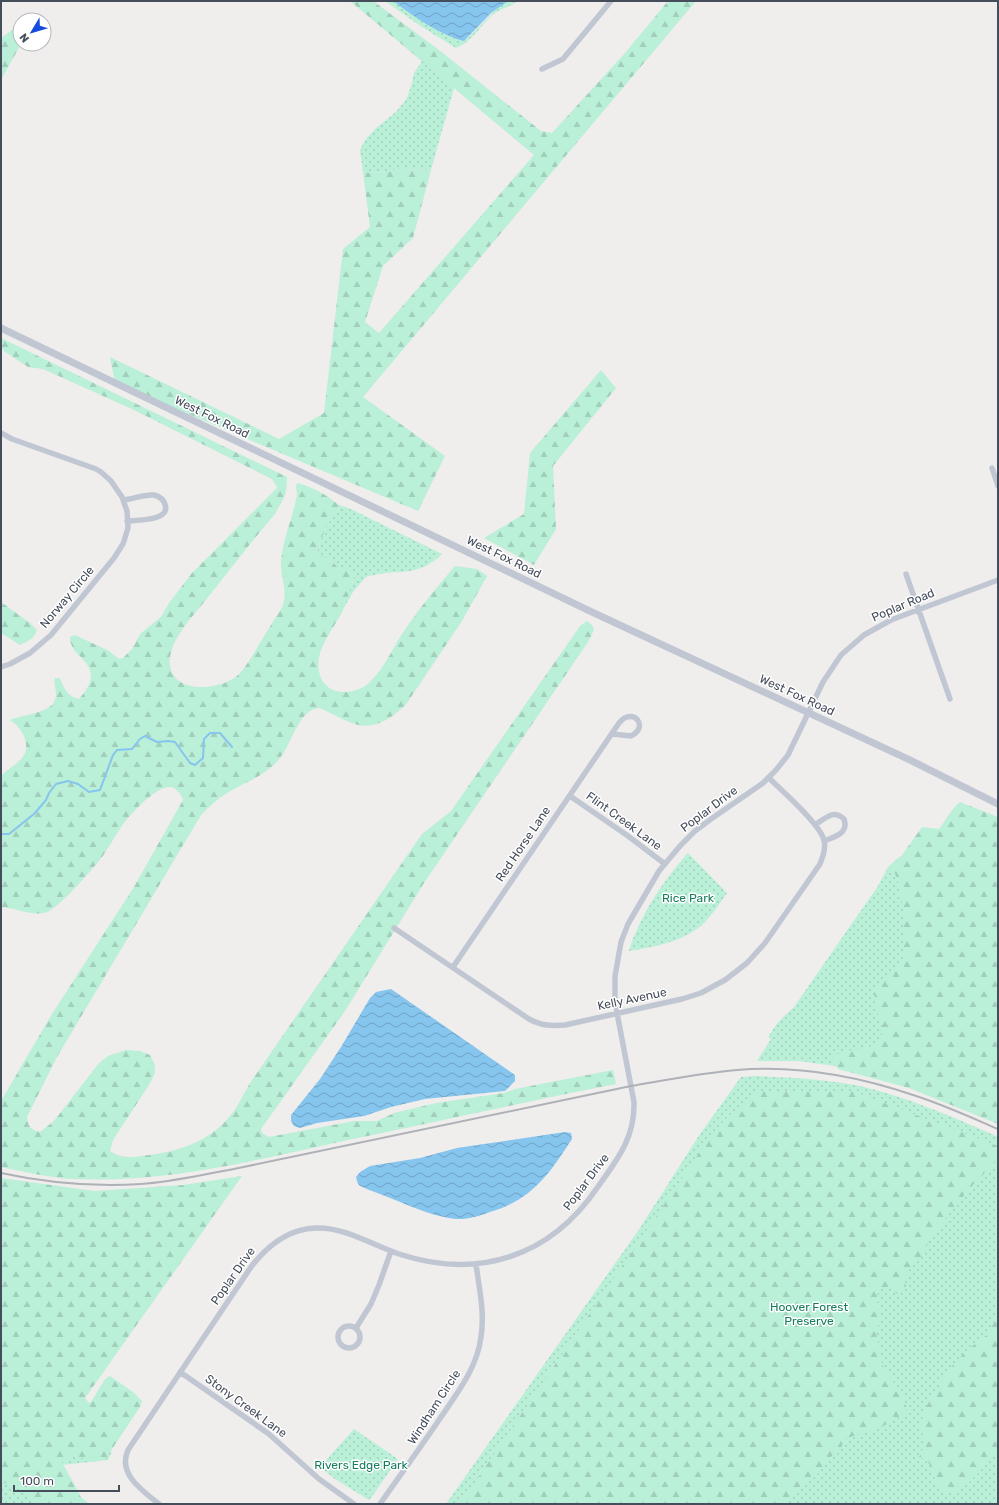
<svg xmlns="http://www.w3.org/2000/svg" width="999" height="1505" font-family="Rubik,sans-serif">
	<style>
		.grass { fill: url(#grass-dots) }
		.forest { fill: url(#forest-firs) }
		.water { fill: url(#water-waves) }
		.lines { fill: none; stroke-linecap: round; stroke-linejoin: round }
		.stream { stroke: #86c5ed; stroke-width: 2 }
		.minor { stroke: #c0c7d3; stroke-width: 5.5 }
		.tertiary { stroke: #c0c7d3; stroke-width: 7 }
		.rail { stroke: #afb1b8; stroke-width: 2 }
		.labels { text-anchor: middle; stroke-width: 3; stroke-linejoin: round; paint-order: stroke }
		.street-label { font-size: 12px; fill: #454d5b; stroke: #fff }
		.park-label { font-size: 12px; fill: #157d5b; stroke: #fff }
	</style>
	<defs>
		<pattern id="grass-dots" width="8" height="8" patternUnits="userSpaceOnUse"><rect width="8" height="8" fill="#baefd8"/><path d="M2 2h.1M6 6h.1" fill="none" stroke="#a1cfbc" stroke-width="1.8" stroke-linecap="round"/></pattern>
		<pattern id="forest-firs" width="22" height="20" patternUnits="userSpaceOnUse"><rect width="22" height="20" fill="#baefd8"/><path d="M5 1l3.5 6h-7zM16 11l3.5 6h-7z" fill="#a1cfbc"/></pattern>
		<pattern id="water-waves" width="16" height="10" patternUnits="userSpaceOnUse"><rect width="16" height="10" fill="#86c5ed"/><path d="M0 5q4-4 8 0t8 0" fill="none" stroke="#6fa2c3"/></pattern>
	</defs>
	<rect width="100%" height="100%" fill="#f0eded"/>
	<path class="grass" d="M385,1H393L411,14L442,32L467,39L496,9L508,1H517C511,7 502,8 495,13C480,24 475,40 456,48L419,25Z
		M422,61L454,88L431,170L399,169L374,173L363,172L360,150L365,140L375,129L396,112L407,98L412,83L414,73Z
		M337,504L353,510L442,554C415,580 397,567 366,577L353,592L342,611L355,575L337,567L329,559L318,555L317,552L326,526L338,510L339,506Z
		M688,853L727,893C718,906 709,920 697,929C677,943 653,947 629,951C640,915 663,881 688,853Z
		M896,859L963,893L902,1081L836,1066L798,1061H757L771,1039L768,1037L779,1021L794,1007L878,886L888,867L890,868Z
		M756,1076C791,1078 825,1079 860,1086C907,1097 954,1117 998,1137V1504H446L640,1228L700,1134L741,1077Z
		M354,1429L398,1459L371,1498L369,1500L335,1479L320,1467Z
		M112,1451L108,1460L62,1465L77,1504H1V1482L24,1489L50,1459Z"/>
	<path class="forest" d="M350,1H373L439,50L541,131L552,133L625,53L668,1H696L363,397L445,456L418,511L115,383L110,357L279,439L324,413L343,249L370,227L363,172L374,173L399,169L431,170L413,238L383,266L365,322L379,333L534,155Z
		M20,24L21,44L1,80V38Z
		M1,338L287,477C287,497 284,497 275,514C251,542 228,572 205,601C195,613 176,635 172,649C158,692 211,695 237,676C246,669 262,639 269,628C273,621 278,615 282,607C288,594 282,580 281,566C281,543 293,517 297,495L296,487L297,483C308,485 332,497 339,506L338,510L326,526L317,552L318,555C322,557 327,557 330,560C338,566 336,570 347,567L352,569L355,575C350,587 348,600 342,612C333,630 315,649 319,671C323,697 356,697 371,681C386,666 394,645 406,628C421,606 438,586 455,566L477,569L487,576L462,621L407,703C395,716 377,729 358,725C346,722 331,713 320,708C298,709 292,744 280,758C266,776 245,782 227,793C217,799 209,807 201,815L57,1057L27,1117C28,1127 31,1130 40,1132L54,1121L99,1063L108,1056L126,1050L140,1051L150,1055L155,1065V1073L149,1085L113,1140L110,1151C124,1160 133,1157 149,1155C184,1151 216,1138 236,1108C241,1100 245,1091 250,1083L422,834L451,811L580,626L587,621L592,625L594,630L588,642L424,883L345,1011L261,1129L262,1133L269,1137L354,1121H377L394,1113L436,1103L504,1093L515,1089L613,1070L616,1084C524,1102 432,1123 339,1142C253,1161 165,1183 75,1179C50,1178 25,1172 1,1167V1101L52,1014L134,887L183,800C182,795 178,791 174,788C160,781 132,813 124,823C115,835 108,850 99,861C89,873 61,905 49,911C35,918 16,908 1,907V776C6,770 13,767 18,762C34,750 24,729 10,720C21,715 51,713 55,700C58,692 53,685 55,678H60C64,689 67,696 79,699C111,663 69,660 70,637L75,635L109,651L119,659L123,658L132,649L140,634L161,617L169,603L192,573L277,488L276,485L272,479L134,410L43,369L28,367L4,351L1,347Z
		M601,370L616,388L553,466L556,529L534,565L484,538L524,514L530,453Z
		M1,602L30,623L37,630C34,639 28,641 20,645L1,633Z
		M960,802L998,817V1124L909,1088L838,1069L831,1058L843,1051L863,1049L877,1044L882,1036V1021L875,1009L874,989C882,983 897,972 901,963C908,948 903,887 895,874C893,871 890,869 888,867L902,855L922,827L939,829C946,820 951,809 960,802Z
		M761,1091H853L998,1146V1159L969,1189L931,1237L921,1258L909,1270L904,1279L906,1286L899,1295L891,1289L883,1287L877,1295L880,1321L876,1331L882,1364L903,1397L907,1409C897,1425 862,1433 844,1439L841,1449L828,1459L818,1474L799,1491L782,1504H460L710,1137L728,1116Z
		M242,1176L85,1398L89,1403L91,1402L105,1379L110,1376L133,1392L142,1401L140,1407L106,1458L101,1460L73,1457L68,1458L62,1462L81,1497L89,1504H34L24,1489L1,1482V1178L94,1191L183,1185Z
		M998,1312V1451C988,1461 966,1492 951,1492C944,1492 940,1487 935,1483C934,1470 931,1461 919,1457L925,1444L921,1427L923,1416L927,1405L939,1390L943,1376L966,1351L988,1334Z"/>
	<path class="water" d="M393,1H508L491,13L464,41C440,35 413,16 393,1Z
		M391,989L515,1075V1081L505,1091L425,1099L391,1107L364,1116L317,1123L300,1128L294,1126L291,1121V1115L320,1079L341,1047L370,998L376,992Z
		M565,1132L571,1133L572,1139C550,1173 532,1200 490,1212C482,1215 472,1218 463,1219C441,1220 410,1206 390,1198C386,1196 360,1187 359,1185C357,1183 357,1180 356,1177L360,1172L370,1166L420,1158L457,1148Z"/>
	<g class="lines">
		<path class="stream" d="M1,834H9L34,814L46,800L49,793L56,784L68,781L78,784L89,792L100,790L113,755L117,750L132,749L140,739L145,736L157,742L168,741L175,742L190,763L195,765L203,758L204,739L210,733H220L232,747"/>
		<path class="minor" d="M542,69L563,59L611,1
			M1,433L12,439L96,469L101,472L111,481L122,497L127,511L128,528L123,544L114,558L51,635L30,653L10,664L1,667
			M992,468L998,486
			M123,500C133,499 144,494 154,495C158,496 162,498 164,502C174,521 138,520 127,521
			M906,574L950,699
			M570,796L628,836L665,864
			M815,825C826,818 833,809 844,819C849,833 835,837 824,841
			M394,928L529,1019C542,1026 551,1026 565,1025L682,999L701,993L725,980L747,963L765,943L820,864C823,856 826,848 824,840C820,824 782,791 769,778
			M453,967L619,723C633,706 650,727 631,736L612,734
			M338 1337a11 11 0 1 1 22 0a11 11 0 1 1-22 0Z
			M356,1328L371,1304L379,1285L391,1251
			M180,1372L269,1434L319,1479L354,1504
			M159,1504C143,1491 117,1474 128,1450L251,1267C267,1246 288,1229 316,1228C345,1227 372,1245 399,1254C478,1280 550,1257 597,1188C617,1160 635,1138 634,1102L617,1013L615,997V976L621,942L628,924L659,871L680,846L695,831L711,819L763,783L776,770L788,755L823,682L841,655L864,635L891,620L998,580
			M380,1504C400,1475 421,1447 441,1417C458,1392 477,1368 481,1337C485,1312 479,1288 476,1264"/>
		<path class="tertiary" d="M1,328L594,613L910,760L998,804"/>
		<path class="rail" d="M1,1173C47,1183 94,1187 141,1184C171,1182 200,1175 229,1170L631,1086C666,1080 701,1073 737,1070C796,1065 857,1076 913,1095C942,1104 970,1117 998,1129"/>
	</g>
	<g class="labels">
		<g class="street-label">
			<text transform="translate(212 417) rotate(26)" y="4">West Fox Road</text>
			<text transform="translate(504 557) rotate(26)" y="4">West Fox Road</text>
			<text transform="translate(67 597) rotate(-50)" y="4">Norway Circle</text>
			<text transform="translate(903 605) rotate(-23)" y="4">Poplar Road</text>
			<text transform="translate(797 695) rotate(25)" y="4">West Fox Road</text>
			<text transform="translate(709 809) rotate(-37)" y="4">Poplar Drive</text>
			<text transform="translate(624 821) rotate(36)" y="4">Flint Creek Lane</text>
			<text transform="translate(523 844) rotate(-56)" y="4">Red Horse Lane</text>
			<text transform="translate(632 999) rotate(-12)" y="4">Kelly Avenue</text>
			<text transform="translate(586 1182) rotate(-53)" y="4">Poplar Drive</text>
			<text transform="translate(233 1276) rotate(-55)" y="4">Poplar Drive</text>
			<text transform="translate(246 1406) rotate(36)" y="4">Stony Creek Lane</text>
			<text transform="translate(434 1407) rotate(-57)" y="4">Windham Circle</text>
		</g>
		<g class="park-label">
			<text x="688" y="902">Rice Park</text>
			<text x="809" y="1311">Hoover Forest<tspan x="809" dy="14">Preserve</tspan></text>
			<text x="361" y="1469">Rivers Edge Park</text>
		</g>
	</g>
	<rect width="999" height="1505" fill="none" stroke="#454d5b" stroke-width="4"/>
	<g transform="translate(32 32) rotate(232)"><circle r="19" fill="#ffffff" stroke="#b5b8bd"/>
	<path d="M0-3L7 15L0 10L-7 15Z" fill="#174be0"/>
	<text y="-6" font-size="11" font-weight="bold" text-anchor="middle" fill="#454d5b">N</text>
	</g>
	<path d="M14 1485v6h105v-6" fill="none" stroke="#454d5b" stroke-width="2"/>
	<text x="20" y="1485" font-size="12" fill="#454d5b" stroke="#ffffff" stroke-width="3" paint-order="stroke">100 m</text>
</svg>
